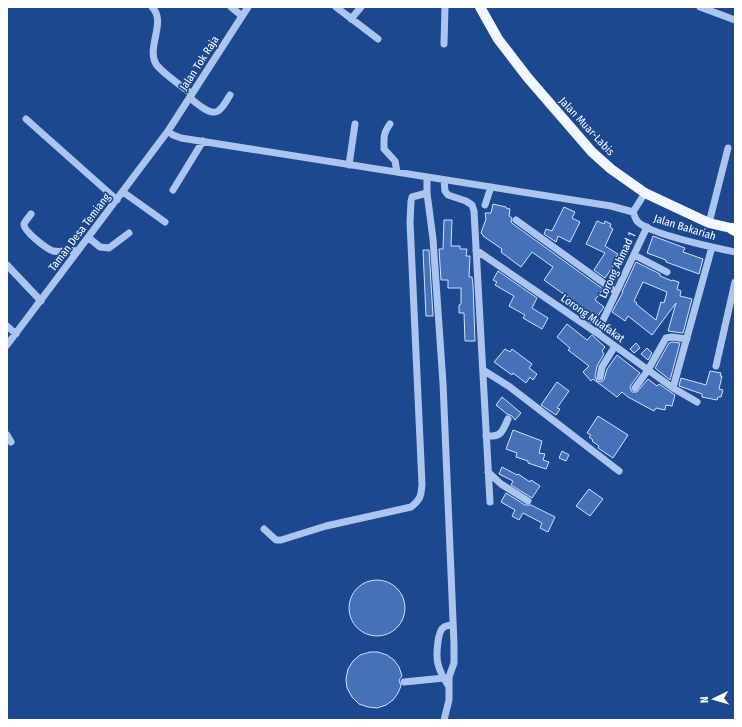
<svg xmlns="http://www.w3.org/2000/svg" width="742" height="727" font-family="'Fira Sans Condensed',sans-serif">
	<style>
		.building { fill: #4471b8; stroke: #d1e1fa; fill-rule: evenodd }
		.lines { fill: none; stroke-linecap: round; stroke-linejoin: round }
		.minor { stroke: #abc5ee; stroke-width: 7 }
		.major { stroke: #f2f6ff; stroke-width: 10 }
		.highway { stroke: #fff; stroke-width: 12 }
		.labels { text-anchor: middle; stroke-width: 3.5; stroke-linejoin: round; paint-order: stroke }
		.street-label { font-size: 11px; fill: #fff; stroke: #1c4890 }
	</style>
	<rect width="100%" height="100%" fill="#1c4890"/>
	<path class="building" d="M493,204L506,207V208L510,209L509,216L512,218L511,222L513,224L603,289L595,300L604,307L592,324L568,304L572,300L544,280L553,267L532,252L521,267L501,252L502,249L483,236V235L481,233L486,219L485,213H491Z
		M564,207L575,212L572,218L580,222L570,242L558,236L556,242L544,234L546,229L552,231Z
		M444,220H452L451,246H460V249H467L466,256H470L469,277H472L473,285L475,341H465L464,313H459V305L461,304V288H448V280H441L439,249H443Z
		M597,221L604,224L605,221L611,224L610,227L613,229L605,246L618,254L616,258L618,259L605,278L594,270L605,253L586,244Z
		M653,236L685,248L683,252L703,259L699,274L666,262V260L647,253Z
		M423,250H429L433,316H426Z
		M636,262L660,274V276L672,281V280L679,282L677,289L681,291L680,296L692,299L683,333L668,331L676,303L652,335L628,316L625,321L612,312L623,292H622ZM643,282L667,292L664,303L661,302L656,320L636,304L637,303L634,301Z
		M498,271L537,298L532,308L548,318L542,329L523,318L525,315L509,306L514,296L495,285L497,282L493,280Z
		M567,324L587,340L592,335L605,347L602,351L604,354L597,366L595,376L597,381L601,382L604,380L607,369L617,355L640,373L631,385L630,388L632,392H637L648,379L657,386L659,384L675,395L672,406L666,405L665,410L656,408L654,411L628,397L622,392L617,397L593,379L591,381L583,372L589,366L568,350L570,348L557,337Z
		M672,342L680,343L670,380L655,368L669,343Z
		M636,343L640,348L634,353L630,349Z
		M647,348L652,353L648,360L641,354Z
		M505,349L510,352L512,349L532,364L529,368L537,374L533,380L530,377L526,383L513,373L512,375L494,362Z
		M710,371L721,373L720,376H722L719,389L723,390L721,397H718L717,400L702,397V394L679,386L681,378L706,385Z
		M557,382L569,391L557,408L560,409L556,415L541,405Z
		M502,397L521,413L515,420L512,416L507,414L496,405Z
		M598,416L628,435L613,458L598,448L599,446L592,441L593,440L589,437L591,435L587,433Z
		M513,430L542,441L539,453L545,454L543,460L549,462L546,469L528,463V461L516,457L517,453L506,449Z
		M562,451L569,455L566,461L559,458Z
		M502,467L517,475L518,474L530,482L531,480L540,486L532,498L511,485L513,481L499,474Z
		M589,489L603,499L590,516L576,506Z
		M506,493L525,505H531L555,517L548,532L540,528L542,523L523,513L519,520L512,516L515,510L501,502Z
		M349 608a28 28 0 1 1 56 0a28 28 0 1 1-56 0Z
		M370,652H378L387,655L394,660L399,667L402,676L399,680L401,686L398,693L393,700L386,705L377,708L368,707L359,704L352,697L347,688L346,679L348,669L353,661L360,655Z"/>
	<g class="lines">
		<path class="minor" d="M152,7C167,22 146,47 156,64C162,73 183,87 192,94
			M231,7L242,16
			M336,7L378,39
			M700,7L735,20
			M351,19L361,7
			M444,44L445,7
			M190,98C196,103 211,116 218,111C223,108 227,100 230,95
			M26,119L117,200
			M390,124C383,134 384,137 384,149L395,161L397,172
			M168,131L173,135L181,138L611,206L633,212
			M349,165L355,124
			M427,177V193L433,239L443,383L454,644V663L449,677V700L444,720
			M444,180L445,191L448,195L466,201L472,205L474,211L490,502
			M173,190L203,141
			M123,192L165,222
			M645,193L633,212C634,215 635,218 637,221C648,234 716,248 735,252
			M485,205L491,187
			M31,214C29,217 25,221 24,224C23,231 47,249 53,251C61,253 70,249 78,251
			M516,220L616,292
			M709,223L728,148
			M89,238L100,247L109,248L129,233
			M476,250L597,333L673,388L697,402
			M634,255L667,272
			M7,265L41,301
			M7,326L16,334
			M597,333L647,227
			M7,345L168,131L248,7
			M716,366L735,282
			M483,370L510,387L619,471
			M600,377L602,367L615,346
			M635,388L648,370L666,338L672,337L687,339
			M673,388L712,247
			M7,435L11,442
			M486,436C502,437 502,432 508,419
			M488,472L501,484L528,501
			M264,529L276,540H281L326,526L411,507C421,499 421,496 422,484L410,222L411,201L412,197L427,193
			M404,682L444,678
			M448,685C444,679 440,672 438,664C436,657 437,631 444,627C446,626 450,625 453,624"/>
		<path class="major" d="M480,7L498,39L528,78L592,152L611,169L645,193L709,223L735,229"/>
		<path class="highway" d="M733,229L735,230"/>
	</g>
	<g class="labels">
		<g class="street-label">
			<text transform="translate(199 63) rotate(-57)" y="4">Jalan Tok Raja</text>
			<text transform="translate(587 126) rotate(47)" y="4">Jalan Muar-Labis</text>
			<text transform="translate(685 227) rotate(17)" y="4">Jalan Bakariah</text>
			<text transform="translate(79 232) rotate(-53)" y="4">Taman Desa Temiang</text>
			<text transform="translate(617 265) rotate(-65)" y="4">Lorong Ahmad 1</text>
			<text transform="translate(593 318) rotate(35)" y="4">Lorong Muafakat</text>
		</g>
	</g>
	<rect width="742" height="727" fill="none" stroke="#ffffff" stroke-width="16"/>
	<g transform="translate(714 699) rotate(265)" stroke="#1c4890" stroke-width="3" paint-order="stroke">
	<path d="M0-3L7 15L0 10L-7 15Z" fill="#ffffff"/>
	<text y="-6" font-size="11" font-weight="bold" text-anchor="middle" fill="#ffffff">N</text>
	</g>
</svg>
